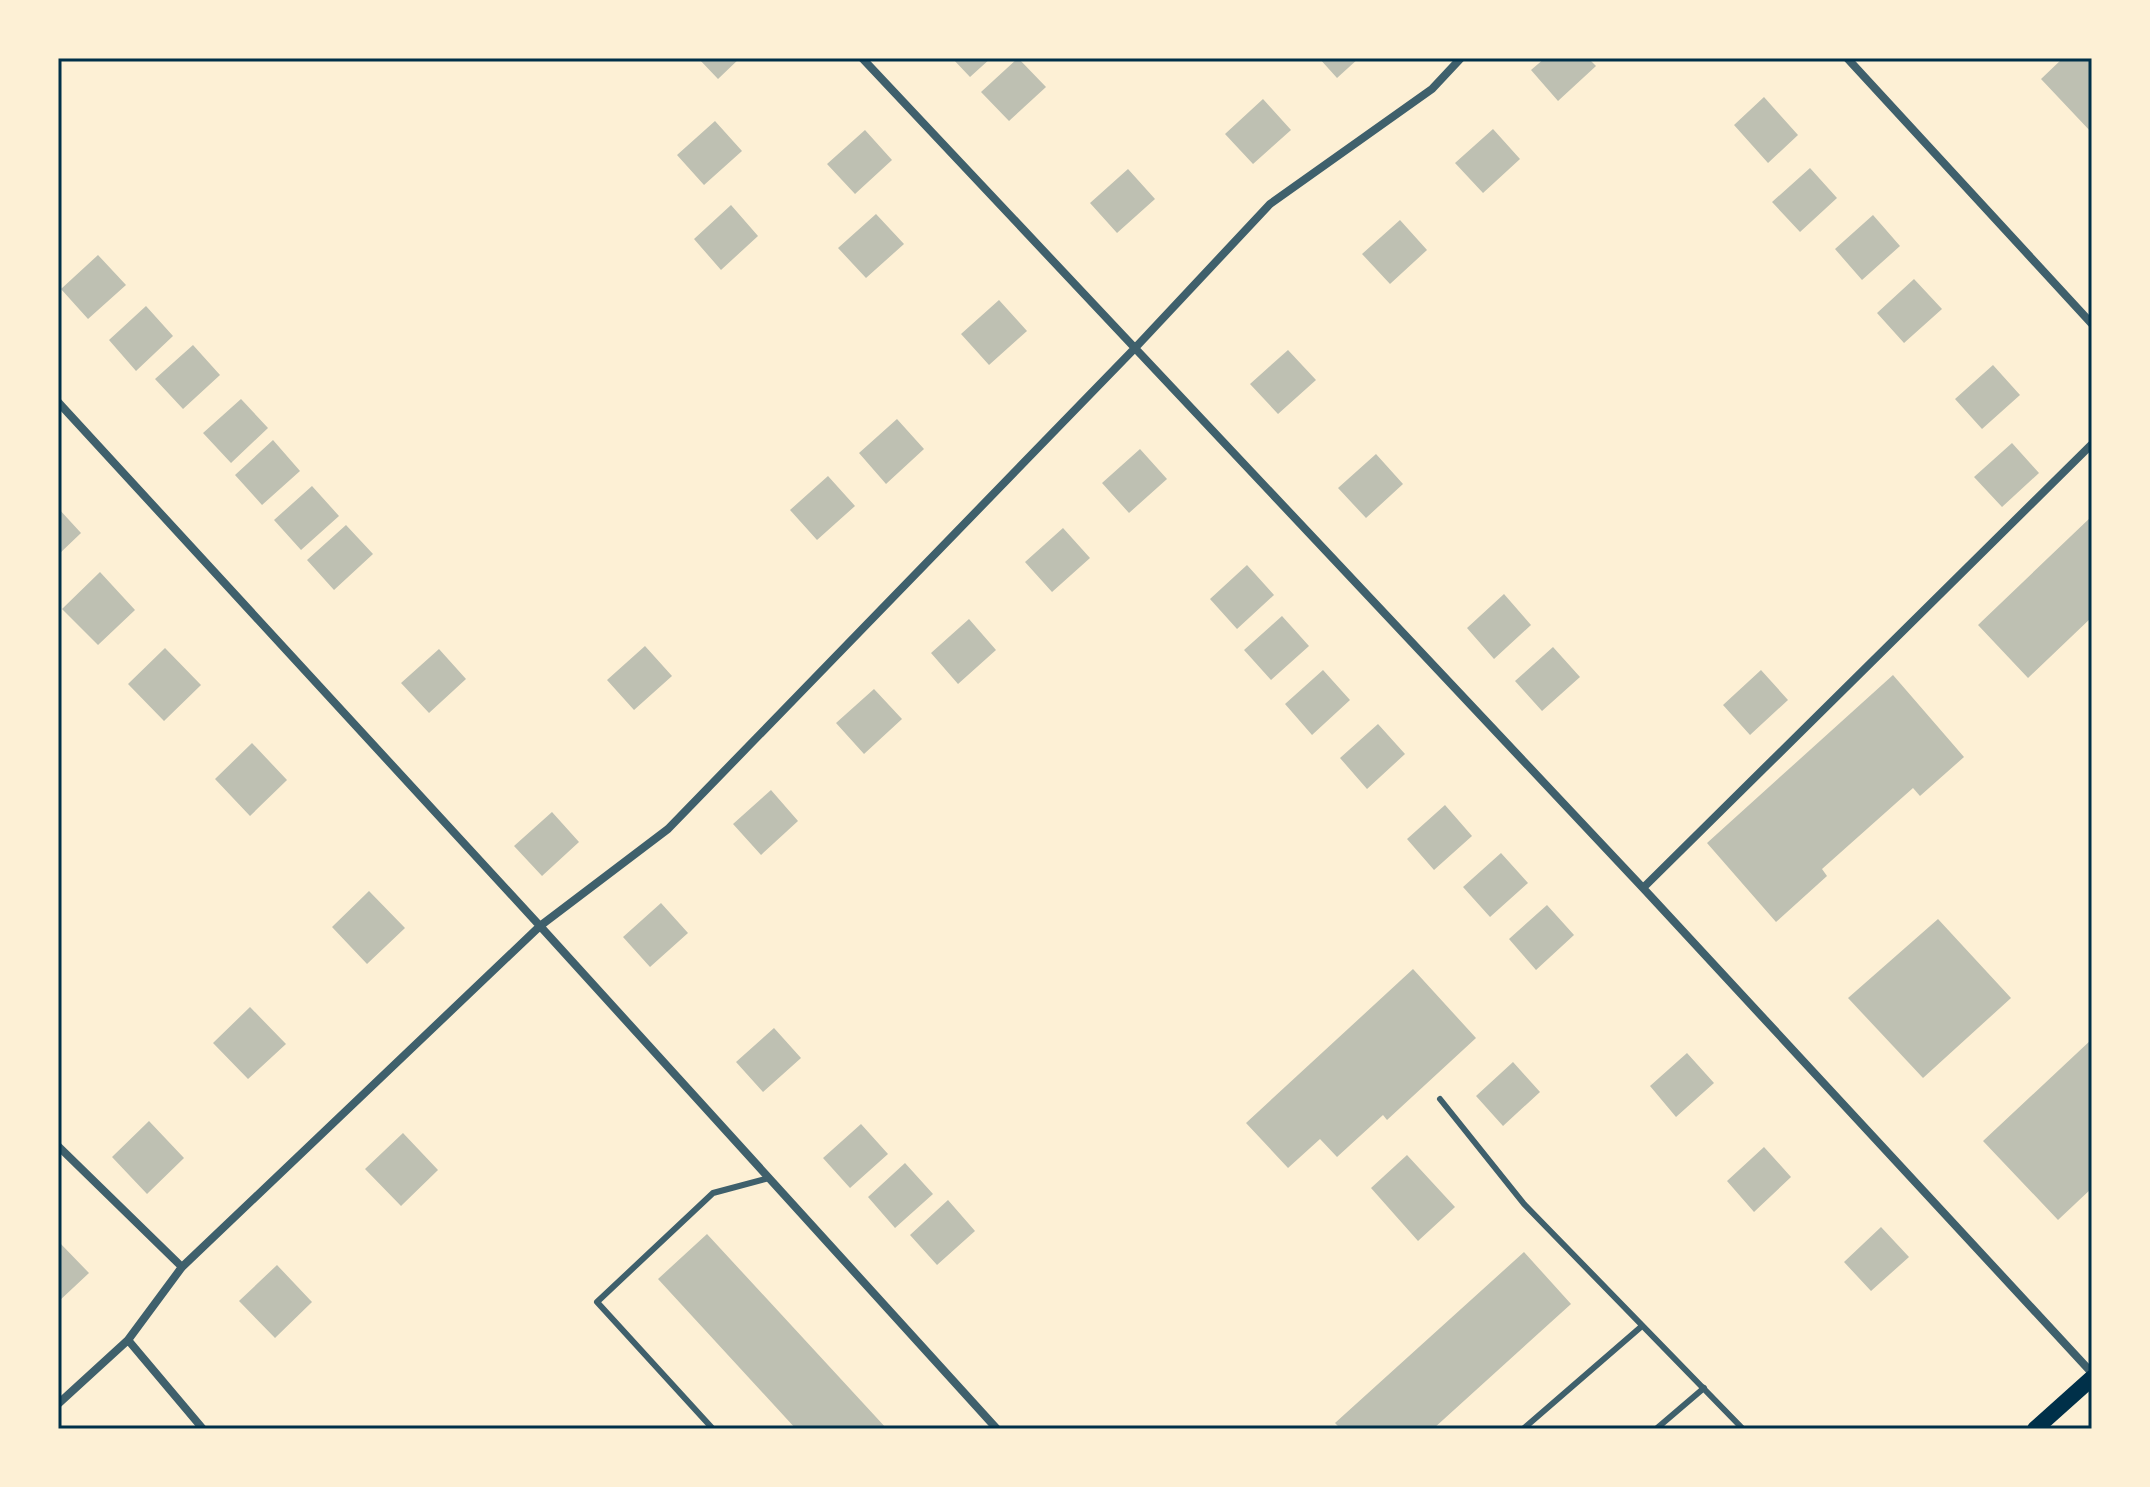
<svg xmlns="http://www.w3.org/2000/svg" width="2150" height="1487" font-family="'Times New Roman',serif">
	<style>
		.building { fill: #bec0b2 }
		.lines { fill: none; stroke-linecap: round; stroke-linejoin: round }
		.service { stroke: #3f606c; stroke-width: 6 }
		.minor { stroke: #3f606c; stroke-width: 8 }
		.secondary { stroke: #003049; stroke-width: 16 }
		.neatline { fill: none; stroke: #003049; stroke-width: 3 }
	</style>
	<rect width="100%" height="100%" fill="#fdf0d5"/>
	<path class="building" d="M698,58H740L718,79Z
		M952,58H991L970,77Z
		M1018,58L1046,87L1009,121L981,92Z
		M1319,58H1359L1337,78Z
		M1545,58H1588L1596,66L1558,101L1531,70Z
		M2063,58H2092V133L2041,79Z
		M1764,97L1798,135L1768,163L1734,125Z
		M1263,99L1291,130L1253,164L1225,134Z
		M715,121L742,151L704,185L677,155Z
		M1493,129L1520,159L1483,193L1455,163Z
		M865,130L892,160L855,194L827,164Z
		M1810,168L1837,198L1800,232L1772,202Z
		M1128,169L1155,199L1117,233L1090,203Z
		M731,205L758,236L721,270L694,239Z
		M876,214L904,244L866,278L838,248Z
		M1873,215L1900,246L1862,280L1835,249Z
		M1400,220L1427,250L1390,284L1362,254Z
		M98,255L126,285L88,319L61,289Z
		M1914,279L1942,309L1904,343L1877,313Z
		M999,300L1027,331L989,365L961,334Z
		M146,306L173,336L136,371L109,340Z
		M193,345L220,375L183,409L155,379Z
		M1288,350L1316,380L1278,414L1250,384Z
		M1993,365L2020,395L1982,429L1955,399Z
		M241,399L268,428L231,463L203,433Z
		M897,419L924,449L886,484L859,453Z
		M273,440L300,471L262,505L235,475Z
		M2012,443L2039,473L2002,507L1974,477Z
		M1140,449L1167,479L1129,513L1102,483Z
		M1376,454L1403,484L1366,518L1338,488Z
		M828,476L855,506L817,540L790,510Z
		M312,486L339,516L301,550L274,520Z
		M58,508L81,533L58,555Z
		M2092,516V617L2028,678L1978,625Z
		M346,525L373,554L334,590L307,560Z
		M1063,528L1090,558L1052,592L1025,562Z
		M1247,565L1274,595L1237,629L1210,599Z
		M100,572L135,610L98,645L62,609Z
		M1504,594L1531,625L1494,659L1467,628Z
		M1282,616L1309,646L1271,680L1244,650Z
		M969,619L996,650L958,684L931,653Z
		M645,646L672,676L634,710L607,680Z
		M1553,647L1580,677L1542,711L1515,681Z
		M165,648L201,685L164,721L128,684Z
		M439,649L466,679L429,713L401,683Z
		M1323,670L1350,700L1312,735L1285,704Z
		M1761,670L1788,700L1750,735L1723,705Z
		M1893,675L1964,757L1920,796L1913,788L1822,869L1827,876L1776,922L1707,843Z
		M874,689L902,719L864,754L836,723Z
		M1378,724L1405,754L1367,789L1340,758Z
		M252,743L287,780L250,816L215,779Z
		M771,790L798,821L761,855L733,824Z
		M1445,805L1472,836L1434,870L1407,839Z
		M552,812L579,842L542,876L514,846Z
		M1501,853L1528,883L1490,917L1463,887Z
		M369,891L405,928L367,964L332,927Z
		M661,903L688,933L650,967L623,937Z
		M1547,905L1574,935L1536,970L1509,939Z
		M1938,919L2011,998L1923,1078L1848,998Z
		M1413,969L1476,1038L1387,1120L1383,1115L1337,1157L1320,1139L1288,1168L1246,1123Z
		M250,1007L286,1044L248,1079L213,1043Z
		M774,1028L801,1058L763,1092L736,1062Z
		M2092,1039V1188L2058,1220L1983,1141Z
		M1687,1053L1714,1083L1676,1117L1650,1086Z
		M1513,1062L1540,1092L1503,1126L1476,1096Z
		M149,1121L184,1158L147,1194L112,1157Z
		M861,1124L888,1154L850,1188L823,1158Z
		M403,1133L438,1170L401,1206L365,1169Z
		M1764,1147L1791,1177L1754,1212L1727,1181Z
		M1407,1155L1455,1207L1418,1241L1371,1188Z
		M905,1163L933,1194L895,1228L868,1197Z
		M948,1200L975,1231L937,1265L910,1235Z
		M1881,1227L1909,1257L1871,1291L1844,1262Z
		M707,1234L887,1429H796L658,1279Z
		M58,1241L89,1273L58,1302Z
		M1524,1252L1571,1304L1433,1429H1341L1335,1423Z
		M277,1265L312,1302L275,1338L239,1301Z"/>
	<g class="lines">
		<path class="service" d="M1440,1099L1524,1204L1743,1429
			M713,1429L597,1302L713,1193L769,1178
			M1523,1429L1642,1326
			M1656,1429L1704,1388"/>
		<path class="minor" d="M862,58L1643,888L2092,1373
			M1847,58L2092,324
			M58,402L540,926L997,1429
			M1643,888L2092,444
			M58,1146L182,1267
			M128,1340L203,1429
			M58,1404L128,1340L182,1267L540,926L668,829L1136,347L1270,204L1432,89L1461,58"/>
		<path class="secondary" d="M2035,1429L2092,1378"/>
	</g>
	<rect width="2150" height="1487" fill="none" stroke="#fdf0d5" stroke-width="120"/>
	<rect x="60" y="60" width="2030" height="1367" class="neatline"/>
</svg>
